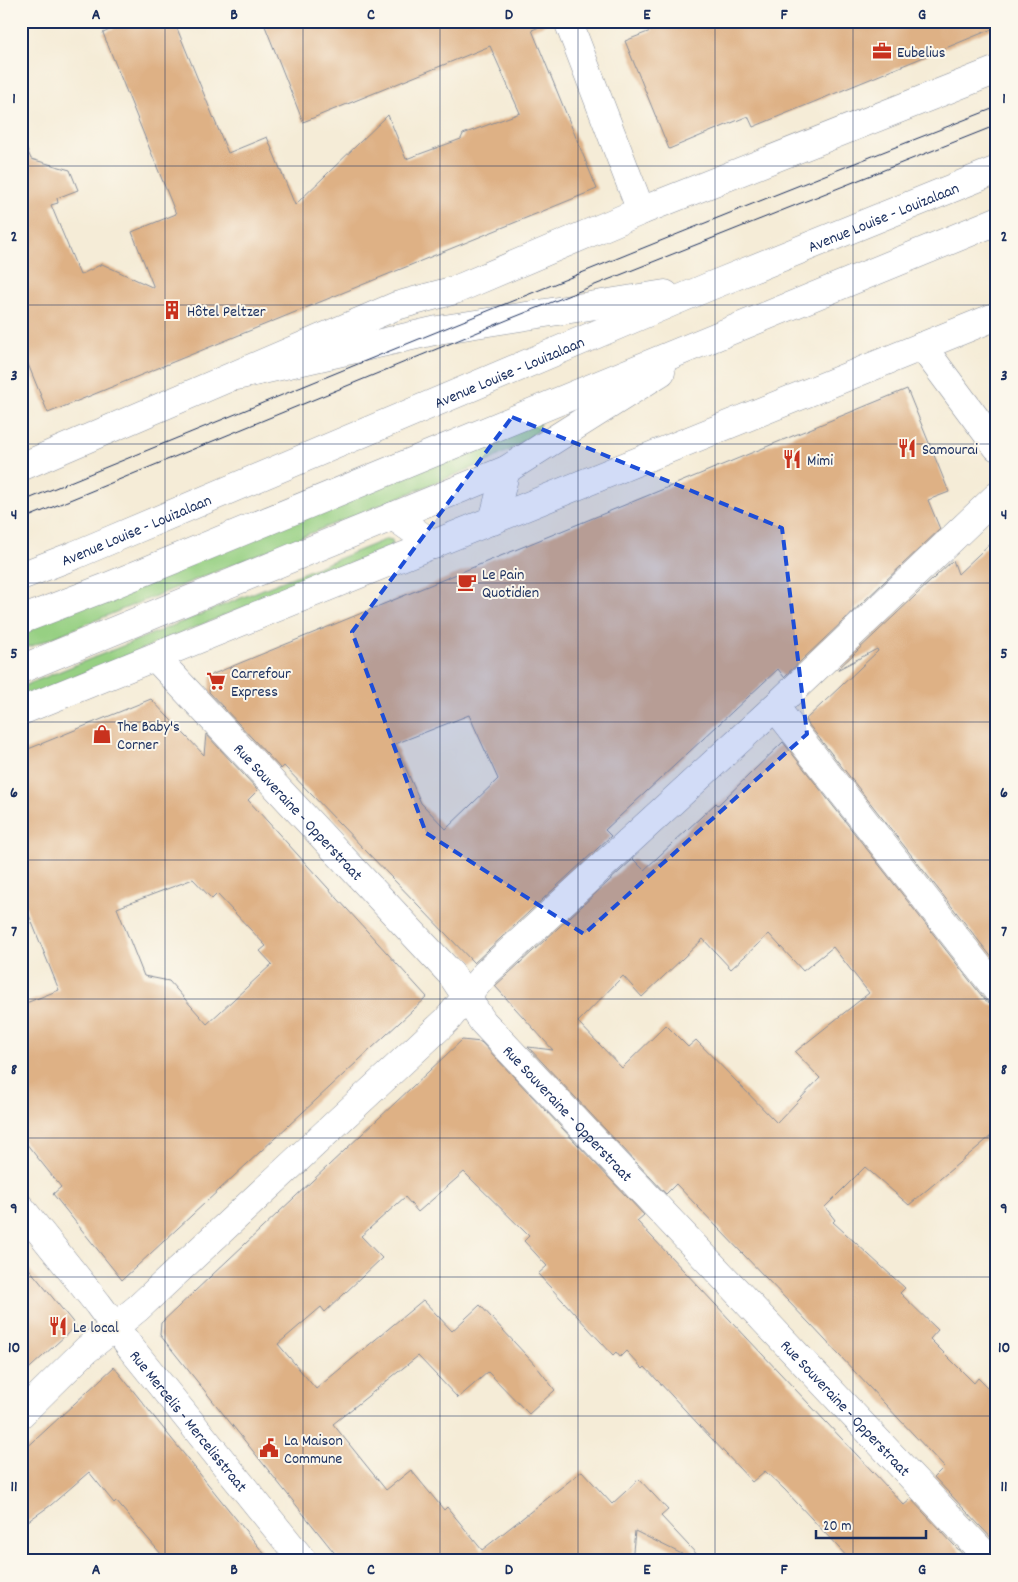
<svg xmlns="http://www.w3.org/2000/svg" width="1018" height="1582" font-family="Dekko,sans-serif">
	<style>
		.green { fill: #97d083; stroke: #598070 }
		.building { fill: #deb185; fill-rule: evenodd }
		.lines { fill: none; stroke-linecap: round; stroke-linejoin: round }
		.minor-casing { stroke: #888e9a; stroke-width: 29 }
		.trunk-casing { stroke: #888e9a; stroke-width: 29 }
		.minor { stroke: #fff; stroke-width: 28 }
		.trunk { stroke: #fff; stroke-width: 28 }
		.tram { stroke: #1b2f5e; stroke-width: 1 }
		.marked { fill: #1d4ed8; fill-opacity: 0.2; stroke: #1d4ed8; stroke-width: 4; stroke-dasharray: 10 6; stroke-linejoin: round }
		.grid { fill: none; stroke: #1b2f5e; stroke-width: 1; stroke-opacity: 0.55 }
		.labels { text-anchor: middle; stroke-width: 4; stroke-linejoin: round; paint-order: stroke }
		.poi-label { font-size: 16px; fill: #1b2f5e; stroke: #fbf7ec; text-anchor: start }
		.street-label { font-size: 16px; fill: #1b2f5e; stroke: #fbf7ec }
		.neatline { fill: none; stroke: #1b2f5e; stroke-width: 2 }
		.grid-label { font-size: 16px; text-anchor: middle; font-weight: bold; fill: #1b2f5e }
	</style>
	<rect width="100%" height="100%" fill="#fbf7ec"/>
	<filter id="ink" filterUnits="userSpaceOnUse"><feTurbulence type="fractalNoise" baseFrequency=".02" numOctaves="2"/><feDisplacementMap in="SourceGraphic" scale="10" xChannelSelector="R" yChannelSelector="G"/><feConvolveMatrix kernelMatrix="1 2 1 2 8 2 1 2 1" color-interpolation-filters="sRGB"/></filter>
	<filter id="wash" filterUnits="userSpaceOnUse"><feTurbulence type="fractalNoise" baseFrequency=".0096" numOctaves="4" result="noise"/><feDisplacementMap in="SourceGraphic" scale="20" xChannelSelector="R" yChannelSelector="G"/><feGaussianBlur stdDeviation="1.12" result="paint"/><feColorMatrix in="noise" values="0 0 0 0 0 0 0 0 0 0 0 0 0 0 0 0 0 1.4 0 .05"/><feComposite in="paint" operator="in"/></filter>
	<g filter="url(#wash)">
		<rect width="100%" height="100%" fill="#f5ecd7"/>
		<path class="green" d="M540,422L538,431L513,448L489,461L32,646L21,649V629Z
			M387,539L392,540L393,546L21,699V687Z"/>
		<g id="blocks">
			<path class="building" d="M130,21H174L228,153L267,137L295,205L388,115L406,159L461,139L463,134L520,113L490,46L303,122L263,21H549V23L532,30L597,189L48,413L21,347V136L31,159L70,170L78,190L57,198L58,203L51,205L80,275L102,264L154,288L132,232L176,214L103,33Z
				M650,21H997V27L753,127L748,116L669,149L625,41L653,30Z
				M907,389L949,492L928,500L940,529L784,677L778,669L688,753L605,830L611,836L474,963L284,766L281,769L209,692L211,675ZM469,715L498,779L446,829L421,803L395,744Z
				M997,537V964L805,720L878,651L877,649L837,670L953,560L958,574Z
				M151,699L204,755L206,734L258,790L248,800L427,997L122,1280L53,1194L61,1187L21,1137V1005L59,990L21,895V752ZM193,879L212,899L217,894L266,946L260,951L272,964L207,1024L169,981L144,976L117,908Z
				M783,742L985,1000L991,1004L997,1005V1131L909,1205L865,1167L825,1207L835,1220L833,1222L905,1288L900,1293L938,1330L930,1339L974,1383L978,1378L997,1397V1544L934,1477L944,1467L810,1324L676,1184L666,1194L528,1047L553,1050L495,986L633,859L644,870L716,803L718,805ZM769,934L803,971L833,947L869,993L795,1052L820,1078L777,1123L696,1040L688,1047L666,1025L622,1068L578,1022L623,976L642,997L703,939L731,969Z
				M462,1040L481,1042L644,1215L637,1221L904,1505L911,1499L969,1561H851L785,1490L765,1471L752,1482L645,1367L643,1369L626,1351L620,1357L616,1352L613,1355L538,1274L547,1266L524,1241L529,1236L464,1172L418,1212L405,1197L361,1236L382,1258L325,1312L321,1307L278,1344L316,1389L423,1300L452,1331L480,1305L537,1367L555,1390L529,1414L488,1372L458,1398L418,1356L333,1424L386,1490L411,1470L444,1510L447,1507L482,1550L582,1471L612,1504L639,1479L668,1510L661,1516L703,1561H696L635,1531L632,1561H341L160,1335L161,1323Z
				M21,1259L76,1326L21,1376Z
				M114,1367L216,1494L270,1561H167L116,1501L114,1503L89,1472L51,1505L21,1526V1453Z"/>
		</g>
	</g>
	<g filter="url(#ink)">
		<use href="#blocks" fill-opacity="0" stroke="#888e9a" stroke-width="1"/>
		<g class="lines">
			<g class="minor-casing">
				<g id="minor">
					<path d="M568,21L641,211"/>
					<path d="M922,346L997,447"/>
					<path d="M21,467L396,306L455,290L641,211L997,70"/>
					<path id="s1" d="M155,657L451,974L483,1022L991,1561"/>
					<path d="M775,707L997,990"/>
					<path d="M21,711L997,316"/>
					<path id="s2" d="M21,1208L98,1304L130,1347L303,1561"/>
					<path d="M21,1414L86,1350L138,1308L447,1020L486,973L775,707L997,496"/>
				</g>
			</g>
			<g class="trunk-casing">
				<g id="trunk">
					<path d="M236,376L438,330L665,294"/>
					<path d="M393,516L434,545"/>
					<path d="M493,521L506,470"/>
					<path id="s3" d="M21,576L75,555L708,287L997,170"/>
					<path d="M21,620L107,587L997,221"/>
					<path d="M21,669L506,470L661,372"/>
				</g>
			</g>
			<use href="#minor" class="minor"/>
			<use href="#trunk" class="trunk"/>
			<path class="tram" d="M21,502C346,369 670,235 997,107
				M21,520L512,318L997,125"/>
		</g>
	</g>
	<path class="marked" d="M512,417L782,528L807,734L584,934L426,833L352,632Z"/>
	<path class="grid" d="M165,21V1561M303,21V1561M440,21V1561M578,21V1561M715,21V1561M853,21V1561M21,166H997M21,305H997M21,444H997M21,583H997M21,722H997M21,860H997M21,999H997M21,1138H997M21,1277H997M21,1416H997"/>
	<defs>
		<g id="office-bare" transform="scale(1.5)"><path d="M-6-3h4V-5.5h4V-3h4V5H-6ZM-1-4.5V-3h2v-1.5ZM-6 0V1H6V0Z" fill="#c8321e" stroke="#fbf7ec" stroke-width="2.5" paint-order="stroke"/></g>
		<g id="building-bare" transform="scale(1.5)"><path d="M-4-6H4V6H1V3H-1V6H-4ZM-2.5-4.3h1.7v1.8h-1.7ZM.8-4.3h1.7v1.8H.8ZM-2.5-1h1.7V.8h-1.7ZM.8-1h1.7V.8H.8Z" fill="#c8321e" stroke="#fbf7ec" stroke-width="2.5" paint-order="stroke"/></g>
		<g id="restaurant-bare" transform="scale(1.5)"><path d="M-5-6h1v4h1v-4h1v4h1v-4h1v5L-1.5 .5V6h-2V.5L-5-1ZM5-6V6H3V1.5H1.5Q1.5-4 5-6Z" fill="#c8321e" stroke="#fbf7ec" stroke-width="2.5" paint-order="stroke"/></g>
		<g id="cafe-bare" transform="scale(1.5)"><path d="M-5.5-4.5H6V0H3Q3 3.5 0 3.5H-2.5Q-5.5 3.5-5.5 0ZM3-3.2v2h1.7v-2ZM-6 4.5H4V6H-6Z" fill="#c8321e" stroke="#fbf7ec" stroke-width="2.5" paint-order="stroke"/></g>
		<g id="supermarket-bare" transform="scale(1.5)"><path d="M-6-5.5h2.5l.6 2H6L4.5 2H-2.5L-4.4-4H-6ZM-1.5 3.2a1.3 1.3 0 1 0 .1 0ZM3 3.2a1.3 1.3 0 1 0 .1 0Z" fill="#c8321e" stroke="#fbf7ec" stroke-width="2.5" paint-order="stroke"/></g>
		<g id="shop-bare" transform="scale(1.5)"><path d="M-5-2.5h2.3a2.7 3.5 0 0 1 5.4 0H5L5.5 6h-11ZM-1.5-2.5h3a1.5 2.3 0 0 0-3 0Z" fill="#c8321e" stroke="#fbf7ec" stroke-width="2.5" paint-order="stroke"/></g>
		<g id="civic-bare" transform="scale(1.5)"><path d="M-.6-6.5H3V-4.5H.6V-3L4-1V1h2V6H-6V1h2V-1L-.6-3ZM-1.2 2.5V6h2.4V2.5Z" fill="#c8321e" stroke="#fbf7ec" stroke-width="2.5" paint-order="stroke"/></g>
	</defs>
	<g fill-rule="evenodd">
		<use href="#office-bare" x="882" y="51"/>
		<use href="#building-bare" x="172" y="310"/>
		<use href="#restaurant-bare" x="907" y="448"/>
		<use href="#restaurant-bare" x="792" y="459"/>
		<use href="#cafe-bare" x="467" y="582"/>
		<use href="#supermarket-bare" x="216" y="681"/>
		<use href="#shop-bare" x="102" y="734"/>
		<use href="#restaurant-bare" x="58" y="1326"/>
		<use href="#civic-bare" x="269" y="1448"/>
	</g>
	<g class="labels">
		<g class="poi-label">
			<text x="897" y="57">Eubelius</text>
			<text x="187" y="316">Hôtel Peltzer</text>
			<text x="922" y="454">Samourai</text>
			<text x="807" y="465">Mimi</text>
			<text x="482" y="579">Le Pain<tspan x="482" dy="18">Quotidien</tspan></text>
			<text x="231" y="678">Carrefour<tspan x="231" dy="18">Express</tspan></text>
			<text x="117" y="731">The Baby's<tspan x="117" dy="18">Corner</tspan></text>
			<text x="73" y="1332">Le local</text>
			<text x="284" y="1445">La Maison<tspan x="284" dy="18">Commune</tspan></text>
		</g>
		<g class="street-label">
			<text dy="6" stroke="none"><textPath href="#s3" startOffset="934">Avenue Louise - Louizalaan</textPath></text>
			<text dy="6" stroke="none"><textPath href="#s3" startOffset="529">Avenue Louise - Louizalaan</textPath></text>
			<text dy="6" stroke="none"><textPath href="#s3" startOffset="124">Avenue Louise - Louizalaan</textPath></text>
			<text dy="6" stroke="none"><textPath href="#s1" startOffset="211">Rue Souveraine - Opperstraat</textPath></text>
			<text dy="6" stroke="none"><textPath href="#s1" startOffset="616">Rue Souveraine - Opperstraat</textPath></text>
			<text dy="6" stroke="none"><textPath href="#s1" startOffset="1021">Rue Souveraine - Opperstraat</textPath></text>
			<text dy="6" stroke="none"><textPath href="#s2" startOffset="271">Rue Mercelis - Mercelisstraat</textPath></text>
		</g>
	</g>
	<rect width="1018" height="1582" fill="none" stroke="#fbf7ec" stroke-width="55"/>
	<path d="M816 1530v8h110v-8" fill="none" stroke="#1b2f5e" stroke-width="2.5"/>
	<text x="823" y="1530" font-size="15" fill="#1b2f5e" stroke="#fbf7ec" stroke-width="4" paint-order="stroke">20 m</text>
	<rect x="28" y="28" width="962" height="1526" class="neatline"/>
	<g class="grid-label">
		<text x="96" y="19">A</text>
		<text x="234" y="19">B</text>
		<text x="371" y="19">C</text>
		<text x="509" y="19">D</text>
		<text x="647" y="19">E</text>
		<text x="784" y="19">F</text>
		<text x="922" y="19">G</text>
		<text x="14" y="103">1</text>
		<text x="1004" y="103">1</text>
		<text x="14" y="241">2</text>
		<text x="1004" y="241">2</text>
		<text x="14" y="380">3</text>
		<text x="1004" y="380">3</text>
		<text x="14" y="519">4</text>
		<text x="1004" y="519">4</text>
		<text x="14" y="658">5</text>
		<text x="1004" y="658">5</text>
		<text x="14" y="797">6</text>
		<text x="1004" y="797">6</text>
		<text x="14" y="936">7</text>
		<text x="1004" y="936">7</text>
		<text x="14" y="1074">8</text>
		<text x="1004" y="1074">8</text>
		<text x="14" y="1213">9</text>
		<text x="1004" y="1213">9</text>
		<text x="14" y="1352">10</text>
		<text x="1004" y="1352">10</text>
		<text x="14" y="1491">11</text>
		<text x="1004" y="1491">11</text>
		<text x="96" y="1574">A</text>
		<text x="234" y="1574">B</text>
		<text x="371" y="1574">C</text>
		<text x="509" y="1574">D</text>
		<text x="647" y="1574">E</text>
		<text x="784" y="1574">F</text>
		<text x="922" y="1574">G</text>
	</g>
</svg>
